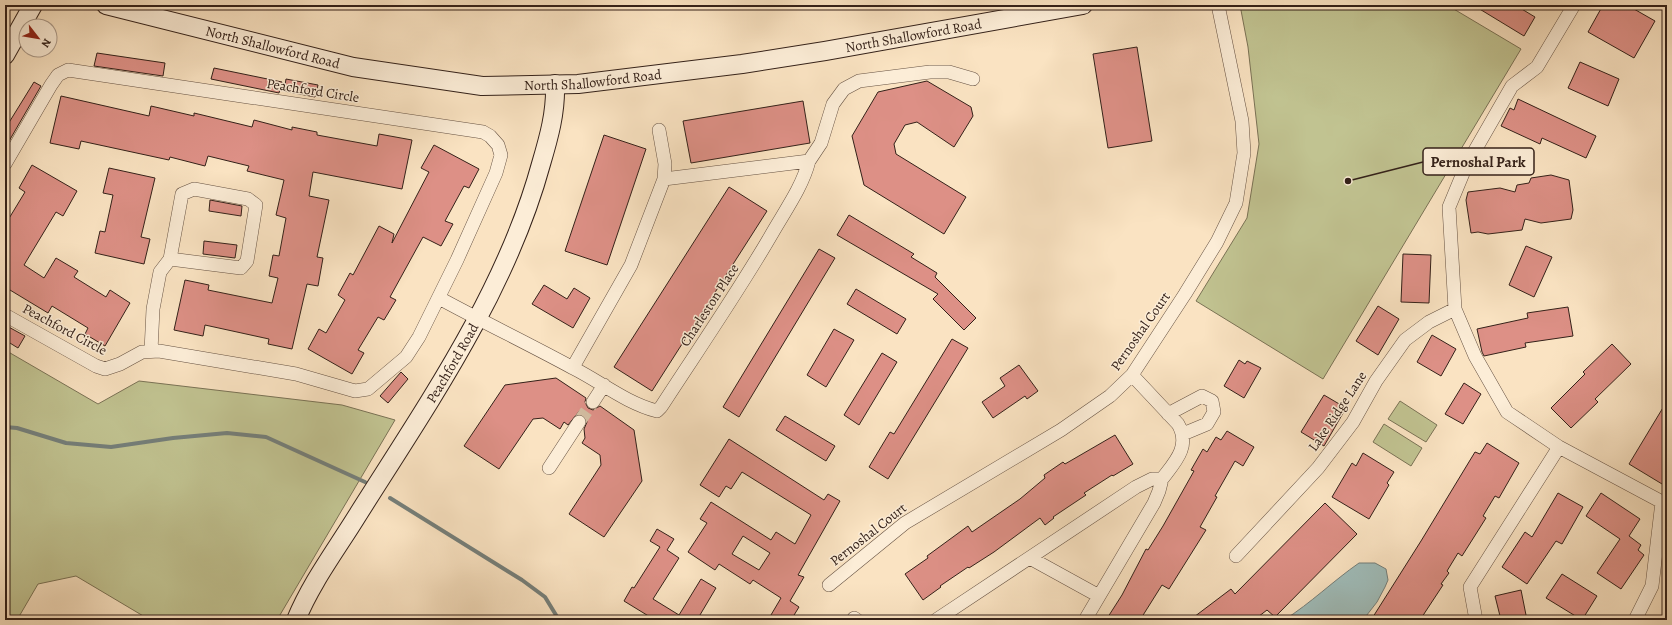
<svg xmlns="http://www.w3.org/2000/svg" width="1672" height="625" font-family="Alegreya,serif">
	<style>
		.green { fill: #c1c391; stroke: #7a7255 }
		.water { fill: #a0bdba; stroke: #757f7a }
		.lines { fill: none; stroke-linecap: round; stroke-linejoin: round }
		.stream { stroke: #757f7a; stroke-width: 4 }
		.building { fill: #dd9086; stroke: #342119; fill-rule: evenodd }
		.street-tunnel { stroke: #d2bca0; stroke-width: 13; stroke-dasharray: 13 6; stroke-linecap: butt }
		.street-casing { stroke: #665243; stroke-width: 14 }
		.secondary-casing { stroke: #342119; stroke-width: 20 }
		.street { stroke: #fcedd7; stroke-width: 13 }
		.secondary { stroke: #fcedd7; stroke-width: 18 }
		.labels { text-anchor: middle; stroke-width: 3; stroke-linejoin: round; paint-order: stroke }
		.street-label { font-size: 14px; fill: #342119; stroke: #fcedd7 }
		.leader { fill: none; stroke: #342119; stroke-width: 1.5 }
		.callout-dot { fill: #342119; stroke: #fcedd7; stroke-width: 1.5 }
		.callout { fill: #fcedd7; stroke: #342119; stroke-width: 1.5 }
		.callout-label { font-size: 15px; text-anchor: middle; font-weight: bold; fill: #342119 }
	</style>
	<rect width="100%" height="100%" fill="#fae3c2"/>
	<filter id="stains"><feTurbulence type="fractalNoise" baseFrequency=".005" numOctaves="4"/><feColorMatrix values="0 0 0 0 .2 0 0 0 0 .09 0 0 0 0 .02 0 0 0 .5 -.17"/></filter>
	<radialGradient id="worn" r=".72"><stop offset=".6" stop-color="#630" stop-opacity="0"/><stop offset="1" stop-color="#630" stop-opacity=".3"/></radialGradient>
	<path class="green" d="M1240,5H1447L1521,49L1323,379L1196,301L1247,218L1259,144L1248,47Z
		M5,350L98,404L139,381L342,405L395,420L277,620H150L76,576L38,584L17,620H5Z
		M1400,401L1437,425L1426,442L1388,419Z
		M1384,424L1422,448L1411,466L1373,442Z"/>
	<path class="water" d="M1359,563H1375L1386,569L1388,580L1385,587L1377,602L1363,620H1284C1311,603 1333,581 1359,563Z"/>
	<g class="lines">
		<path class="stream" d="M5,427L17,428L66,443L111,447L173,438L227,433L266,437L365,482
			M390,498L522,580L545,597L559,620"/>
	</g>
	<path class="building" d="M1473,5H1515L1535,17L1524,36Z
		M1603,5H1627L1655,21L1634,58L1588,32Z
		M1137,47L1152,141L1108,148L1093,54Z
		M97,53L165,63L163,76L94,66Z
		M1580,62L1619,79L1608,106L1568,88Z
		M214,68L282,82L279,93L211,79Z
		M286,79L318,85L315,97L284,91Z
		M927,81L971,107L973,116L954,147L917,122L905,125L894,144L896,154L966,197L944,234L864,185L852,136L878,92Z
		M34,82L41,86L5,148V129Z
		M61,96L149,116L151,106L194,116V113L252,127L254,120L292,130V127L317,132V135L377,146L379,134L412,140L402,189L313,172L309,196L329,200L317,257L323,258L318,286L307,284L292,349L268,344L269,339L205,325L203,336L174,330L185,280L209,285L208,290L272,303L278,278L269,276L273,255L279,256L286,218L276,215L284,180L247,171L249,166L208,156L205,166L170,157L169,160L81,141L79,149L50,143Z
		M1518,99L1596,136L1586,158L1542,138L1540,144L1501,126L1510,108L1514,110Z
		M803,101L810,143L691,163L683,121Z
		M604,135L646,149L607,265L565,251Z
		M434,145L479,169L469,188L464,186L445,221L453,224L441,246L423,237L390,297L396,300L384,320L378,317L358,350L364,353L352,374L308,349L319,329L326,333L345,300L338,295L350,273L353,275L379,226L394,234L392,243L429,172L421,168Z
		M32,165L77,191L63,216L56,212L24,265L44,278L56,258L78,271L74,277L106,297L110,290L130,303L105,346L85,334L88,328L52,306L48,313L5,287V225L25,192L19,188Z
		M109,168L155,178L141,237L150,239L144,264L95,253L100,231L105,232L113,195L103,193Z
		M1551,175L1569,180L1573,210L1571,219L1541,223L1525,219L1522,230L1488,234L1478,232L1471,233L1466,200L1468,192L1500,188L1515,192L1517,185L1529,183L1531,178Z
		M729,187L767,211L652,391L614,367Z
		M210,200L242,206L241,216L209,211Z
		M849,215L914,254L911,257L937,273L935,277L976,318L964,330L933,299L938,294L837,235Z
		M204,241L237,245L235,258L203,254Z
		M1526,246L1552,257L1534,297L1509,285Z
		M819,249L835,258L739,417L723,407Z
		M1403,254L1431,255L1429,303L1401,302Z
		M544,285L567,299L574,288L590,298L573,328L532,304Z
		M856,289L906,319L897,334L847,304Z
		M1378,306L1399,319L1378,355L1356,341Z
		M1568,307L1573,336L1525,343L1526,347L1484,356L1482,352L1477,329L1528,318L1527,313Z
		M5,325L25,336L18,348L5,340Z
		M834,329L854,340L826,387L807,375Z
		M1432,335L1456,349L1441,376L1417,362Z
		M952,339L968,348L888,479L869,467L890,432L894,434Z
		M1612,344L1631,364L1595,399L1598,402L1571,428L1551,408L1585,374L1583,372Z
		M882,353L897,362L859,425L844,415Z
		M1239,360L1245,364L1247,361L1261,368L1244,398L1224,386Z
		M1019,365L1038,391L1027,399L1025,396L993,418L982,402L1005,386L1000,378Z
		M401,372L408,379L388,403L380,396Z
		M556,378L586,398L585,402L588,408L593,410L600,406L634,430L642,481L604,537L569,514L601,465L600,455L582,443L585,438L584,429L587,422L586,418L582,415L581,409L568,425L564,422L560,429L543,418L533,419L499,469L464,446L505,385Z
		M1464,383L1481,394L1463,424L1445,414Z
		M1324,395L1346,408L1324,446L1301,432Z
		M1667,401V487L1629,464Z
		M785,416L835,446L826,461L776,430Z
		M1227,431L1254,447L1243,466L1235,461L1215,496L1217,497L1200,527L1206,530L1169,589L1162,585L1140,620H1106L1122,595L1146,549L1148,550L1163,526L1194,471L1191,470L1203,449L1207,452L1216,437L1221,440Z
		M1115,435L1133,464L1113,476L1112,475L1084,493L1086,495L1053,517L1054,518L1045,525L1040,518L994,552L969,568L968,567L940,586L941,587L923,600L905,574L928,558L927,556L968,526L972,532L1020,499L1045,478L1044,475L1063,462L1065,464Z
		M729,439L824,500L828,494L840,501L798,575L804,577L790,601L799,607L791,620H768L781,598L753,580L750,584L719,564L715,570L688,552L707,523L700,519L711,502L771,540L776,532L795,544L811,515L742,472L731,489L726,486L719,497L700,485ZM743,536L770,553L759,570L732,554Z
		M1487,443L1519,463L1499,498L1495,496L1483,516L1486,518L1462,556L1458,553L1447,571L1449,573L1441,584L1443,585L1420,620H1371L1421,541L1475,452L1480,454Z
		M1363,453L1394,472L1387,483L1389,485L1369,519L1332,497L1352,463L1356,466Z
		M1558,493L1583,507L1562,544L1556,541L1527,584L1502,567L1525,532L1532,537Z
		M1601,493L1640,519L1629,536L1641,545L1638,550L1644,555L1621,589L1597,573L1620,539L1586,516Z
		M1325,503L1357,534L1275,617L1267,610L1254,620H1190L1231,589L1235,594Z
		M657,529L674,539L667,550L679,558L653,599L679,615L701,579L716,588L697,620H655L624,601L632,587L634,588L660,547L650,541Z
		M1562,574L1597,596L1582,620L1546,598Z
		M1521,590L1527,620H1501L1495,596Z"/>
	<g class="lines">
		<path class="street-tunnel" d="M579,422L593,402"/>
		<g class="street-casing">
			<path id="street" d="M5,164L51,85L58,75L68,70L483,132L490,136L498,145L501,155L496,173L457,260L419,337L406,357L368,389L355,391L296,374L159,351L142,352L120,364L105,369L96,366L5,315
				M664,179L809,161L821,143L833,104L844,89L859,81L930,72H949L973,79
				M439,298C483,322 529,344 573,368C601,382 626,403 657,411L661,407C698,350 736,295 770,237C784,212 802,188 809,161
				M1455,309L1475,356L1507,412L1559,447L1662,502L1652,586L1635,620
				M151,351L153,309L160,272L170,259L241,268L247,261L256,205L248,199L194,189L182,194L170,259
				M573,367L631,265L664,179L665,164L659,130
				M593,402L604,385
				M1168,414L1202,396L1212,401L1214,412L1207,424L1183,434
				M549,468L579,422
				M1236,556L1318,468L1353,422L1376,381L1405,340L1429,322L1455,309L1449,207L1466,166L1512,86L1537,67L1574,5
				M1030,558L1099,596
				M829,585L905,523L1061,430L1110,396L1132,375L1185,294L1217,242L1236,203L1244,153L1242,121L1218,5
				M854,618L857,620
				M936,620L1136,487L1152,479H1162C1175,462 1191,446 1178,424L1132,375
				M1085,620L1154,503L1159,491L1162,479
				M1476,620L1470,587L1559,447"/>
		</g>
		<g class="secondary-casing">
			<g id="secondary">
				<path id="s1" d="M106,5L353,67L482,86L578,84L742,64L825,51L1083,5"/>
				<path d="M5,55L33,5"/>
				<path id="s2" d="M296,620C311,583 336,550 357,516C427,405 506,292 541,164C549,137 556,112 555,84"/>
			</g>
		</g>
		<use href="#street" class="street"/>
		<use href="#secondary" class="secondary"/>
	</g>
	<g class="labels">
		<g class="street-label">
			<text dy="5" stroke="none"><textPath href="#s1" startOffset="820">North Shallowford Road</textPath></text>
			<text dy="5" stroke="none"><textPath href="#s1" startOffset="172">North Shallowford Road</textPath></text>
			<text dy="5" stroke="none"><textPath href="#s1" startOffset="496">North Shallowford Road</textPath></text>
			<text transform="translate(313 90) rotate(9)" y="5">Peachford Circle</text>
			<text transform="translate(709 305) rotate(-57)" y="5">Charleston Place</text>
			<text transform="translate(65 329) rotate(28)" y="5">Peachford Circle</text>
			<text transform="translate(1140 331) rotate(-55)" y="5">Pernoshal Court</text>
			<text dy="5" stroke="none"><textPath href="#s2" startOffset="301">Peachford Road</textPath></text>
			<text transform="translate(1337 411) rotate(-56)" y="5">Lake Ridge Lane</text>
			<text transform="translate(868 534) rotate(-38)" y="5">Pernoshal Court</text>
		</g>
	</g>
	<path class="leader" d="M1348 181L1423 162"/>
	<circle class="callout-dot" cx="1348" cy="181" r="4"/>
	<rect class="callout" x="1423" y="148" width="111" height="27" rx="4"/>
	<g class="callout-label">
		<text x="1478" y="167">Pernoshal Park</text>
	</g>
	<rect width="1672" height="625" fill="none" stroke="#fae3c2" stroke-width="20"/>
	<rect x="6" y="6" width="1660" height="613" fill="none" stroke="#342119" stroke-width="2"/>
	<rect x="10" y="10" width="1652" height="605" fill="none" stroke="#342119"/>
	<g transform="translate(38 38) rotate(121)"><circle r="19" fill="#fcedd7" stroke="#ac9b8b"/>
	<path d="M0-3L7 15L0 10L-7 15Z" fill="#8f2418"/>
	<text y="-6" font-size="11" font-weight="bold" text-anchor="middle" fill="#342119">N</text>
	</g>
	<rect width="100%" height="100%" filter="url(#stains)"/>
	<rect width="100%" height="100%" fill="url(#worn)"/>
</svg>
